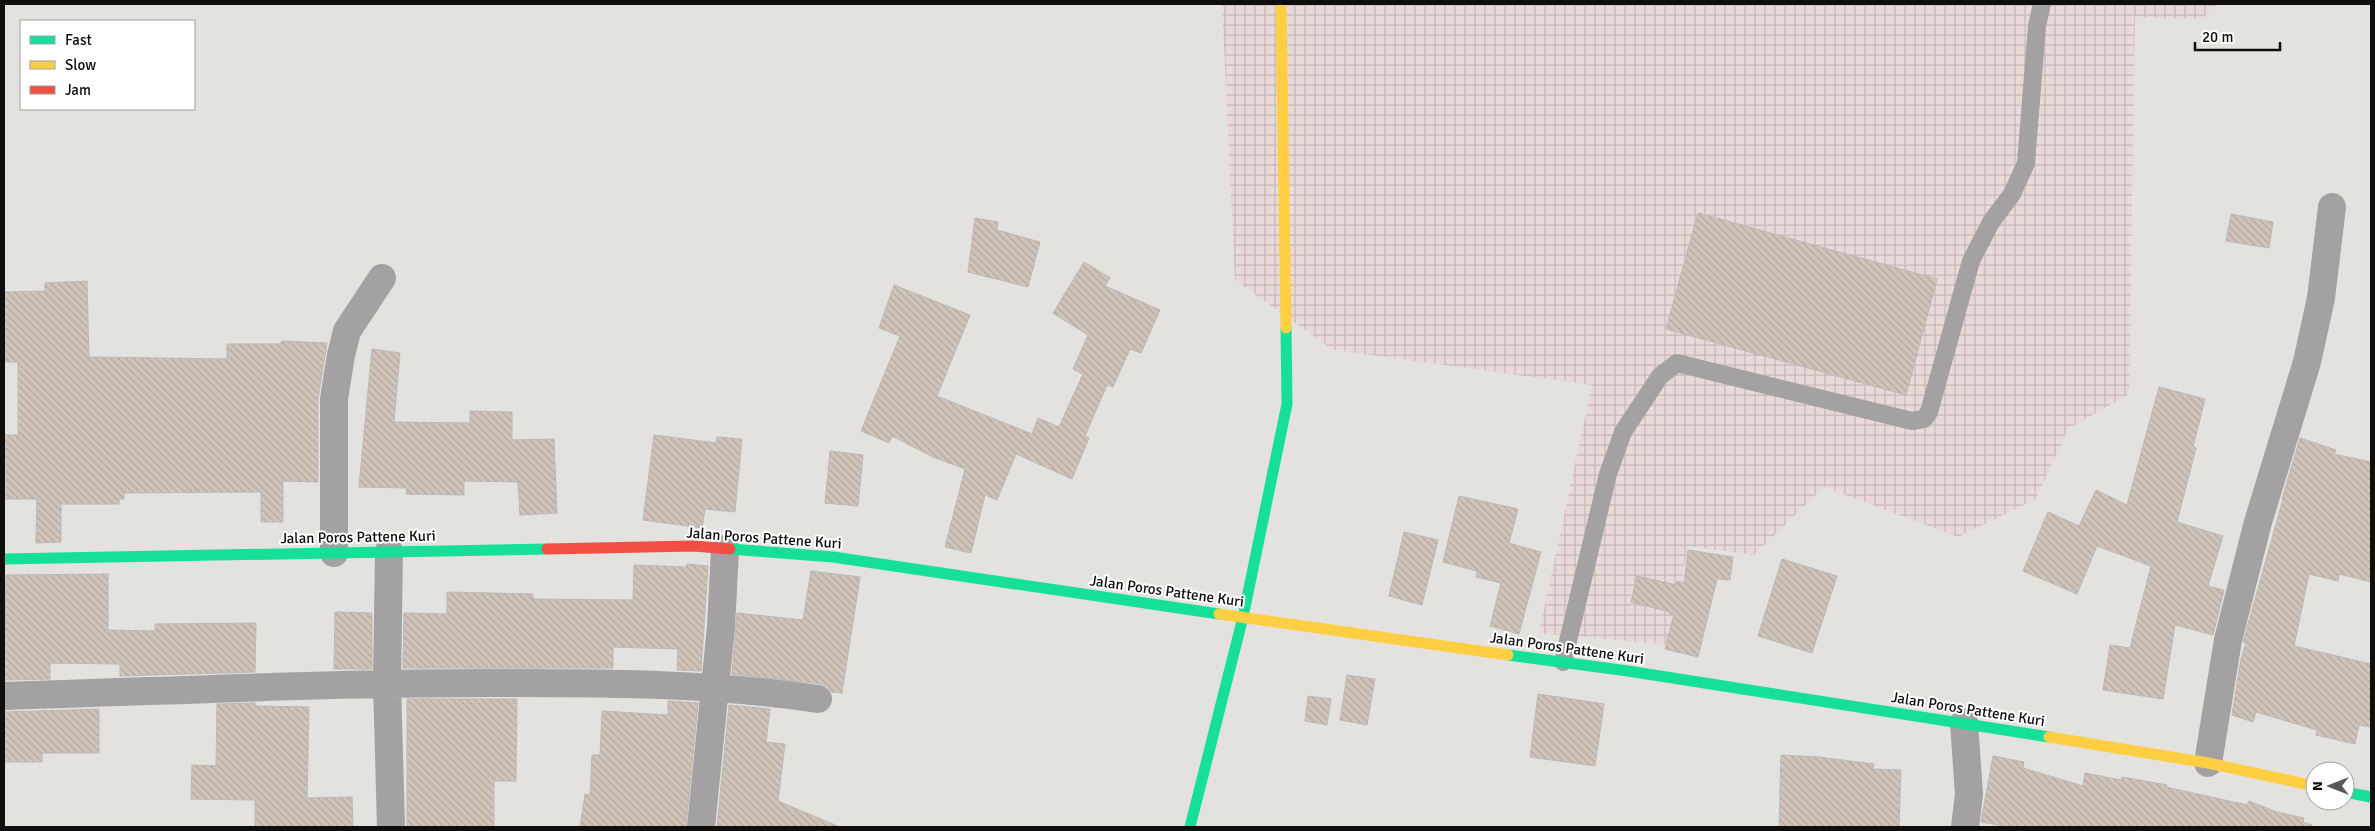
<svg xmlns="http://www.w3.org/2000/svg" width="2375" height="831" font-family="Signika,sans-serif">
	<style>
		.industrial { fill: url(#industrial-grid) }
		.building { fill: url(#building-back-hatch); stroke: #bab8b6 }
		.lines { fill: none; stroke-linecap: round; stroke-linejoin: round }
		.lane { stroke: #a3a1a1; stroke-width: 18 }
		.street { stroke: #a3a1a1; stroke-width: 28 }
		.fast { stroke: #16e098; stroke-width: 11 }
		.slow { stroke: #ffcf43; stroke-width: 11 }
		.jam { stroke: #f24e42; stroke-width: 11 }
		.labels { text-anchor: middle; stroke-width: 4; stroke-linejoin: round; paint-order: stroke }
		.street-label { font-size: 15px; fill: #100e0c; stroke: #fff }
	</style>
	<defs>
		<pattern id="industrial-grid" width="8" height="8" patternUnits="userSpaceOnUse" patternTransform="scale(1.25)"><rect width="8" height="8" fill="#e9d9d8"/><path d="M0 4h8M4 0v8" fill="none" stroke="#c7b9b8"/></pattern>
		<pattern id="building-back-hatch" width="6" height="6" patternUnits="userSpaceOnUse" patternTransform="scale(1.25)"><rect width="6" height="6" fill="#d0c4ba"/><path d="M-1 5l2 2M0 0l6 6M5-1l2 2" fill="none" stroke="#b2a79f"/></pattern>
	</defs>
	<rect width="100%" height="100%" fill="#e4e2df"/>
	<path class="industrial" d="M1222,4H2217L2202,19L2135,17L2129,394L2068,429L2036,499L1958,537L1824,487L1754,555L1688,546L1670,645L1539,633L1592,385L1333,350L1235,280Z"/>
	<path class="building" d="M1698,213L1937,279L1906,395L1666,329Z
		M2231,214L2273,222L2269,248L2226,241Z
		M975,218L998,222L997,230L1040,242L1028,287L968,272Z
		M1084,262L1110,278L1105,286L1160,310L1141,353L1130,349L1113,387L1107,385L1085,436L1089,438L1072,479L1016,454L997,500L985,495L971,553L945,547L965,469L933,457L892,436L889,443L861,431L900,336L879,328L894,285L970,315L937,396L1032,434L1038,418L1059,427L1083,374L1073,369L1088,335L1053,313Z
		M87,281L89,357L227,359V344H281L282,341L327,343L318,399V482L283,481V522H261V492L124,493V499H119V504H61V542L36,543L37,499H6V459H4V435H18V362H4V292L45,291V283Z
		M372,349L400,353L394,422L470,423V411L512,412V440L554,439L557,513L520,515L518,482L464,481V495L406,494L407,488L359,487Z
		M2159,387L2205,399L2193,447L2196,448L2177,522L2223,536L2208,586L2224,590L2213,635L2175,625L2163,699L2103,690L2110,645L2130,648L2151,566L2097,546L2077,594L2023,571L2048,512L2079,526L2096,490L2127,505Z
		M654,435L716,443L717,437L742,439L735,512L705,509L702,528L643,520Z
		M2300,438L2336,450L2334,454L2371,462V582L2339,574L2338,581L2309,574L2294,646L2371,664V727L2359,725L2355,744L2316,735L2317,730L2256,712L2253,722L2232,715L2241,659L2246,643L2243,642L2283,499H2282Z
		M830,451L863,455L858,506L825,503Z
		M1459,496L1518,509L1509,543L1541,552L1519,634L1490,626L1501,583L1476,577L1477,571L1443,562Z
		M1404,532L1438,540L1422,605L1389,596Z
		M1688,550L1733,557L1730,580L1717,579L1698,657L1665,649L1674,614H1669L1670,612L1631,602L1637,576L1676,585L1677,581L1684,583Z
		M1782,559L1837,576L1812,653L1758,636Z
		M687,564L708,566L701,671L677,670L678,649L613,647V668H403L404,613L447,614V592L533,594V599L633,600L634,565L686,567Z
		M811,571L860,577L842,693L831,692L827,686L820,684L732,674L737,613L803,620Z
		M108,574V630L155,631V624L256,623L255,672L120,676V664L50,663V679L4,680L6,575Z
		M335,612L372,613V669H334Z
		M1347,675L1375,679L1367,725L1340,720Z
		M1538,694L1604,704L1595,766L1530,757Z
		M1308,696L1331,699L1327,725L1305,721Z
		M407,699H517L516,781H494V827H407Z
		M668,701L698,703L686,827H580L585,794L590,795L592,755H600L602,711L668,715Z
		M255,703V706L309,707L307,798L352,797L353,827H255V800L191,799L192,765L216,766L217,704Z
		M729,705L770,709L766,742L785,744L778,801L840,827H717Z
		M99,709V753H42V762H4V712Z
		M1781,755L1819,757L1874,764L1873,769L1901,770L1899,827H1779Z
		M1993,756L2024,762L2023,768L2083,786L2085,773L2121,780L2122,777L2167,785L2166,787L2247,805L2249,801L2277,812L2304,818L2303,822L2312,825V827H2010L1981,822Z"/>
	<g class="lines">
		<path class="lane" d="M1563,662L1608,474L1623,432L1660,376L1677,363L1912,421L1924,419L1929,412L1971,261L1991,222L2012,194L2026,163L2037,26L2042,4"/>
		<path class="street" d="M389,551L387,682L391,827
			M334,553V399L341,355L347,331L382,278
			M4,696C174,691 345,682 516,683C617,683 718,684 818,699
			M1964,723L1969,794L1965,827
			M2208,763L2228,640L2258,522L2307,362L2321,298L2332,207
			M701,827L721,627L725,549"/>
		<path class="fast" d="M730,549L833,557L1219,614
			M4,559L547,549
			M1508,655L1628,671L2049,737
			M2345,792L2371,797
			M1190,827L1243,617L1287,404L1286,328"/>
		<path class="slow" d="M1281,4L1286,328
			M1219,614L1508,655
			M2049,737L2208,763L2315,786"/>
		<path class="jam" d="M547,549L694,546L730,549"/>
	</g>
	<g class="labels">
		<g class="street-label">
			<text transform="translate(358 537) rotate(-1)" y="5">Jalan Poros Pattene Kuri</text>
			<text transform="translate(764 538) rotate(4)" y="5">Jalan Poros Pattene Kuri</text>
			<text transform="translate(1167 591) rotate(8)" y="5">Jalan Poros Pattene Kuri</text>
			<text transform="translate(1567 648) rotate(8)" y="5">Jalan Poros Pattene Kuri</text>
			<text transform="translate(1968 709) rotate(9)" y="5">Jalan Poros Pattene Kuri</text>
		</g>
	</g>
	<rect width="2375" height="831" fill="none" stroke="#100e0c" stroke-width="10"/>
	<rect x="20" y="20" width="175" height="90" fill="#ffffff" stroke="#9f9f9e"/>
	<rect x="30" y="36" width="25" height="8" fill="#16e098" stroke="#9f9f9e"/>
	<text x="65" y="45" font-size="15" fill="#100e0c">Fast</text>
	<rect x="30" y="61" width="25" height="8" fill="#ffcf43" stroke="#9f9f9e"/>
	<text x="65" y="70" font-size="15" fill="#100e0c">Slow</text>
	<rect x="30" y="86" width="25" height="8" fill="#f24e42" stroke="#9f9f9e"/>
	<text x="65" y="95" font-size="15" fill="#100e0c">Jam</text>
	<g transform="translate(2330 786) rotate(270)"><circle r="24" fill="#ffffff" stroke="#9f9f9e"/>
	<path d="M0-4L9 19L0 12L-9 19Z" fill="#5a5856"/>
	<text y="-8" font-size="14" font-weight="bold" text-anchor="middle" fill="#100e0c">N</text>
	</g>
	<path d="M2195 42v8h85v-8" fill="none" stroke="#100e0c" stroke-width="2.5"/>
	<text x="2202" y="42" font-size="15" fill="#100e0c" stroke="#ffffff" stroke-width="4" paint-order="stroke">20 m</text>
</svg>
